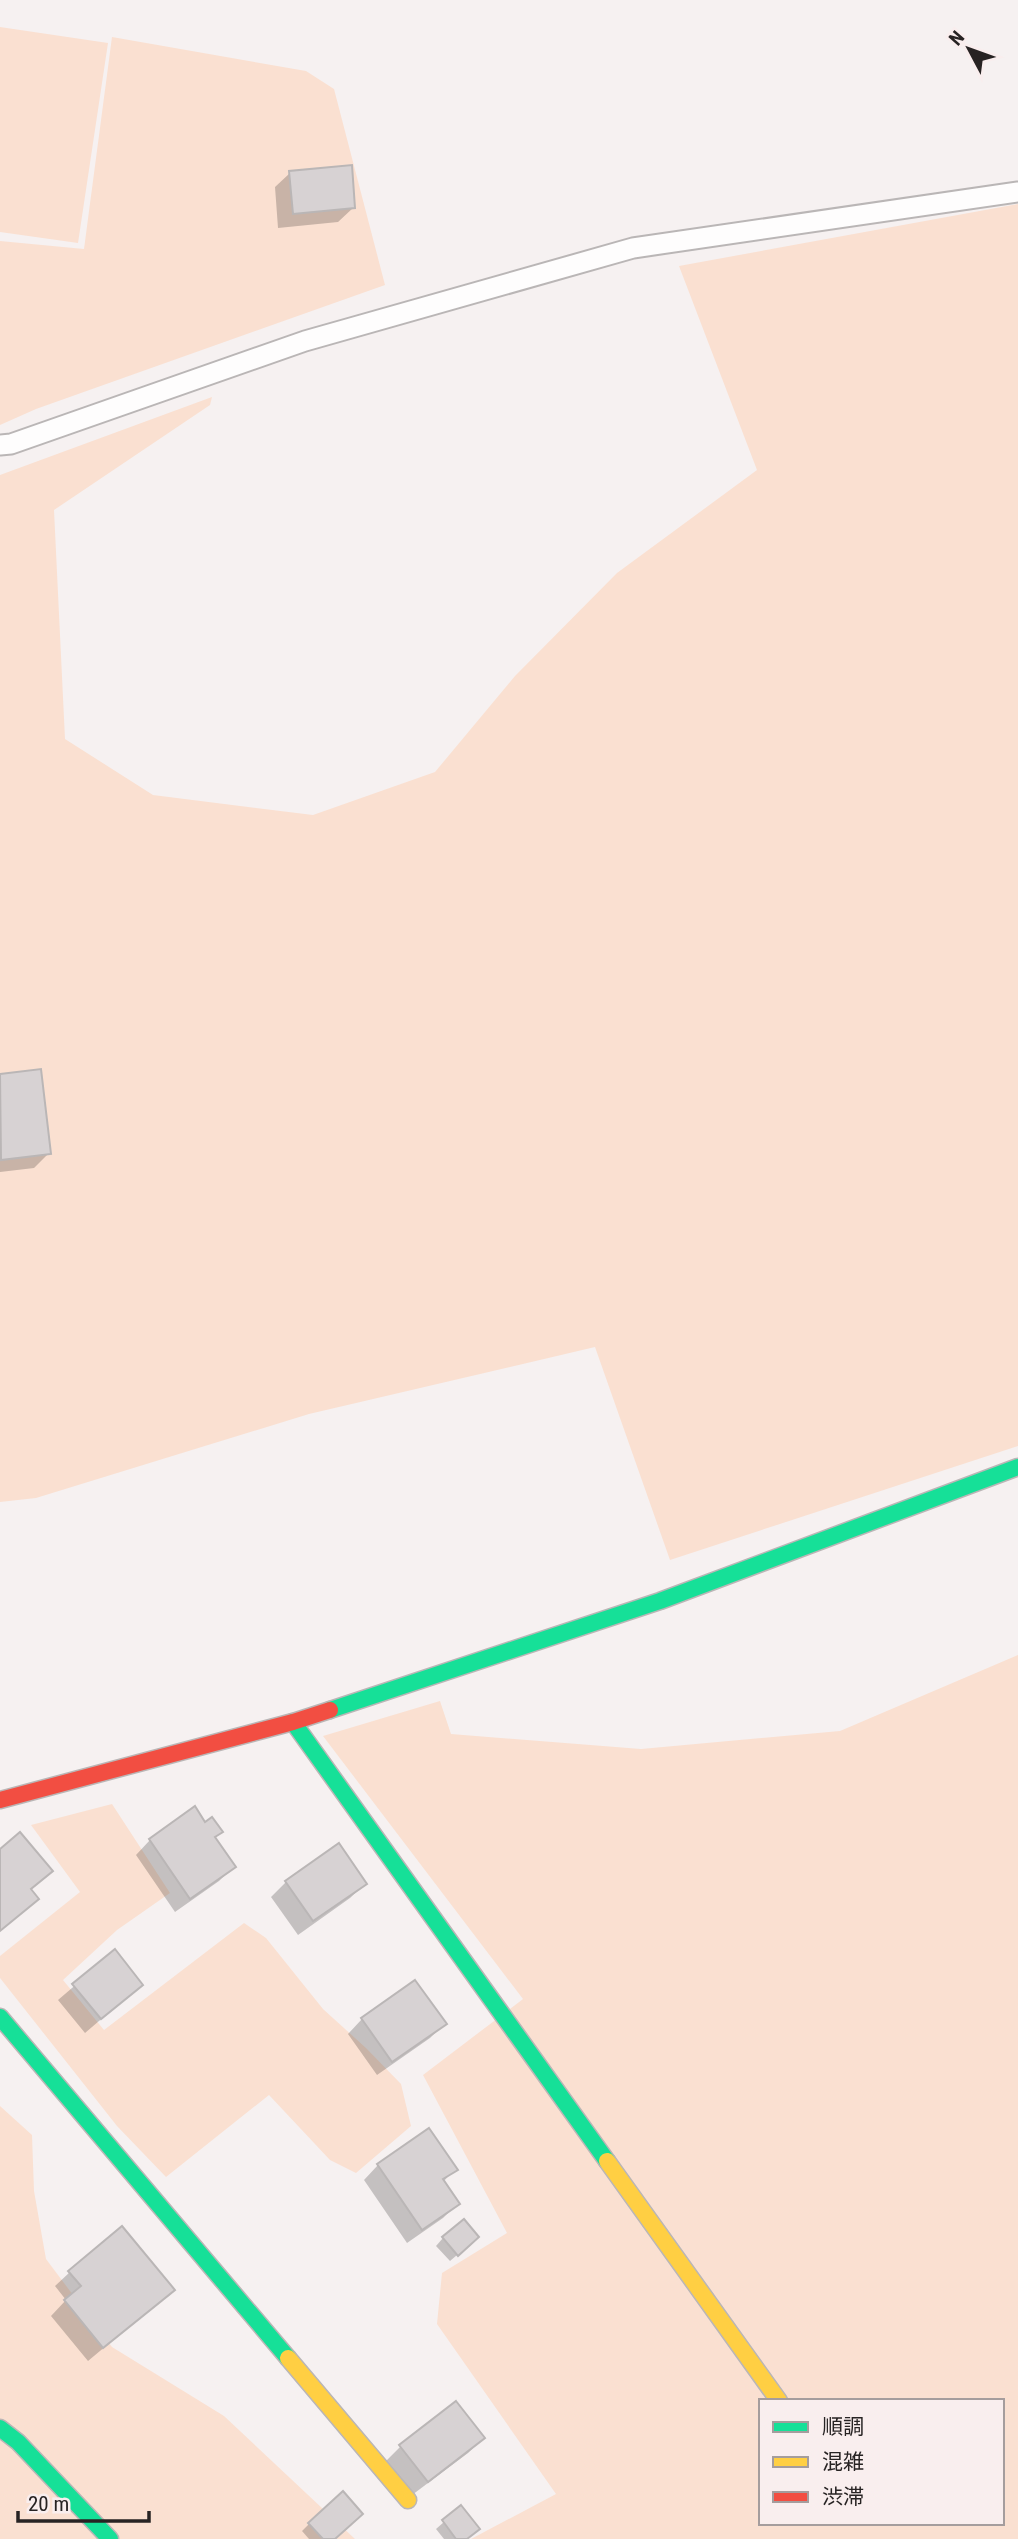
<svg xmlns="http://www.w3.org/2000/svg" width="1018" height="2539" font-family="'Roboto Condensed','Noto Sans JP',sans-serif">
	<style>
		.green { fill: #fae0d1; fill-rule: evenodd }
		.shadow { fill: #0003 }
		.building { fill: #d7d2d3; stroke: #bab6b6; stroke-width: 2 }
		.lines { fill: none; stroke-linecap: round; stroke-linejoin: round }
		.lane-casing { stroke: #bab6b6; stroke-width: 23 }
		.fast-casing { stroke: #bab6b6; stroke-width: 19 }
		.slow-casing { stroke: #bab6b6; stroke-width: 19 }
		.jam-casing { stroke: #bab6b6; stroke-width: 19 }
		.lane { stroke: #fefdfd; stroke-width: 19 }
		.fast { stroke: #16e098; stroke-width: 16 }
		.slow { stroke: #ffcf43; stroke-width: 16 }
		.jam { stroke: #f24e42; stroke-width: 16 }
	</style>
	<rect width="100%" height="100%" fill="#f6f1f1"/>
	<path class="green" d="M0,27L108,43L78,243L0,232Z
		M112,37L306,71L334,89L385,285L36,409L0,425V241L84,249Z
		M1018,204V1446L670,1560L595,1347L309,1414L36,1498L0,1502V475L212,397L210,405L54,510L65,739L153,795L313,815L435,772L515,676L617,573L757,470L679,266Z
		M1018,1655V2539H471L556,2494L437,2324L442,2273L507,2233L423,2075L523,1999L323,1736L440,1701L451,1734L641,1749L840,1731ZM761,2401H1002V2523H761Z
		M112,1804L170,1893L117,1930L63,1980L104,2030L244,1923L266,1938L323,2009L366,2048L401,2084L411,2126L356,2173L330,2160L269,2095L166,2177L117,2126L0,1978V1956L80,1892L31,1825Z
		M0,2106L32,2135L34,2191L46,2259L112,2347L224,2416L355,2539H0Z"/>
	<path class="shadow" d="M290,173L353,208L338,222L278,228L275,187Z
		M40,1071L49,1153L34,1168L0,1172V1075Z
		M214,1838L233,1867L219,1881L175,1912L136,1855L150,1840Z
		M338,1846L365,1884L350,1898L298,1935L271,1897L286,1882Z
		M114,1952L141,1985L85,2033L58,2000Z
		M362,2019L444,2024L430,2038L377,2075L348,2034Z
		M378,2165L455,2169L443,2182L457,2204L443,2218L407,2243L364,2180Z
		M443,2238L470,2244L450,2261L436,2246Z
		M70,2272L173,2290L88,2361L51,2316L66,2300L55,2286Z
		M483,2438L468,2453L412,2495L386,2461L401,2446Z
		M461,2507L467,2539H444L436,2529Z
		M309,2524L334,2539H309L302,2531Z"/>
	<path class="building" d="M352,165L355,208L293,214L289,171Z
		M41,1069L51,1154L1,1160L0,1074Z
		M195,1806L205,1822L212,1817L223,1832L215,1837L236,1867L190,1899L149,1839Z
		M20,1832L53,1871L31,1889L39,1899L0,1931V1849Z
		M339,1843L367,1884L313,1921L285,1881Z
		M115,1949L143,1985L101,2019L72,1984Z
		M415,1980L447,2024L392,2062L361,2018Z
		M429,2128L458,2170L443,2179L460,2204L422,2230L377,2164Z
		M464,2219L479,2237L458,2256L442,2237Z
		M122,2226L175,2290L103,2348L64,2300L81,2286L68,2271Z
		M456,2401L485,2438L428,2482L399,2445Z
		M343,2491L363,2514L335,2539H323L308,2523Z
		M461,2505L480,2529L467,2539H456L442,2520Z"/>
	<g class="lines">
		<g class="lane-casing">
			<path id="lane" d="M0,445L11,444L305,341L633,248L1018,192"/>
		</g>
		<g class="fast-casing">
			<path id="fast" d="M330,1710L660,1601L1018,1467
				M293,1722L607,2161
				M0,2017L288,2358
				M0,2428L18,2442L110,2539"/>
		</g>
		<g class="slow-casing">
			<path id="slow" d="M607,2161L779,2401
				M288,2358L408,2500"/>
		</g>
		<g class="jam-casing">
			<path id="jam" d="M0,1800L293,1722L330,1710"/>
		</g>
		<use href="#lane" class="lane"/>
		<use href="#fast" class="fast"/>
		<use href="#slow" class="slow"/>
		<use href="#jam" class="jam"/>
	</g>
	<rect x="759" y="2399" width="245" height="126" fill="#f9eeee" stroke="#a59d9d" stroke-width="2"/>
	<rect x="773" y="2422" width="35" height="10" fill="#16e098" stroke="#a59d9d" stroke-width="2"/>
	<text x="822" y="2434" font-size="21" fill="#272323">順調</text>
	<rect x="773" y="2457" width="35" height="10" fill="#ffcf43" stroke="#a59d9d" stroke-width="2"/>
	<text x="822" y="2469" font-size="21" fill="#272323">混雑</text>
	<rect x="773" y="2492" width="35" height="10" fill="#f24e42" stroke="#a59d9d" stroke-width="2"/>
	<text x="822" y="2504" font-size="21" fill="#272323">渋滞</text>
	<g transform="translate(969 49) rotate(311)" stroke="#f9eeee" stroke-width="5" paint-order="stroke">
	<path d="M0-5L12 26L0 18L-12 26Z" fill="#272323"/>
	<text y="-10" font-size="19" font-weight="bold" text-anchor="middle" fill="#272323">N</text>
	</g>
	<path d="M18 2511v10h131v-10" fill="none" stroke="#272323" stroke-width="3.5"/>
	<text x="28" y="2511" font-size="21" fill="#272323" stroke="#f9eeee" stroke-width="5" paint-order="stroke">20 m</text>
</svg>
